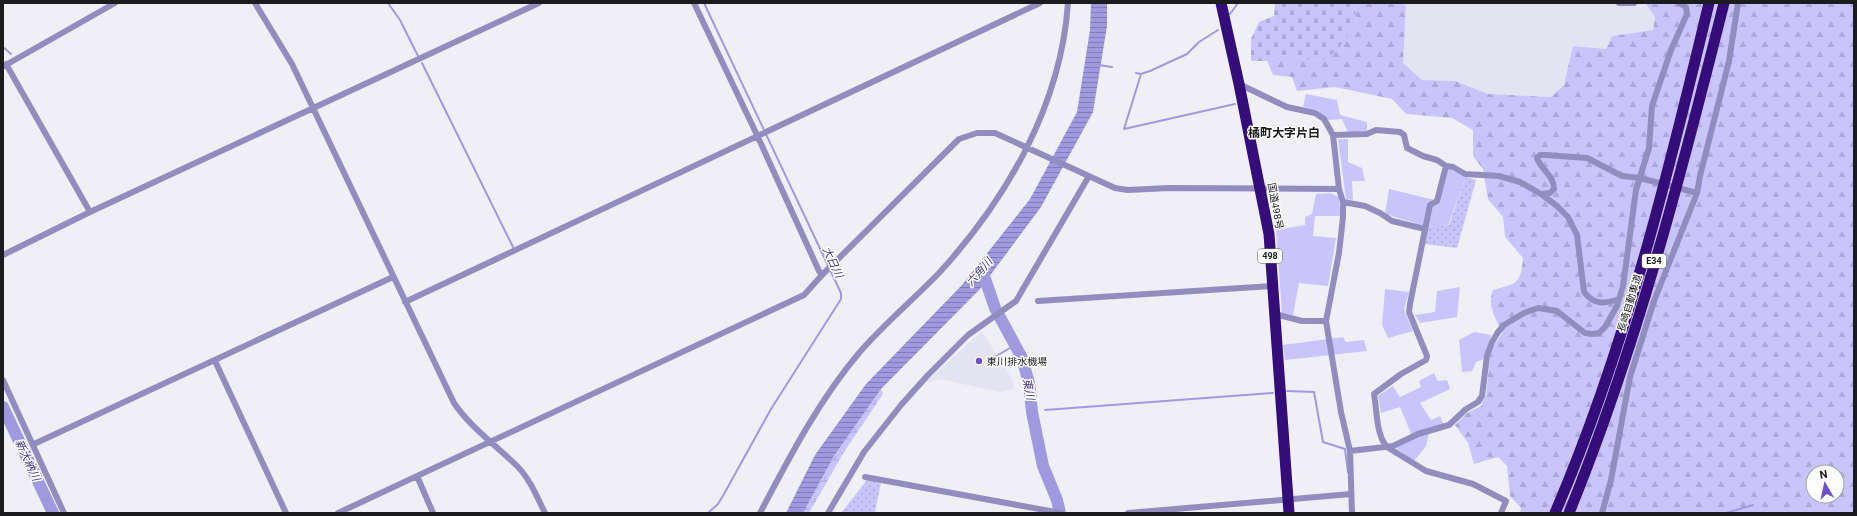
<svg xmlns="http://www.w3.org/2000/svg" width="1857" height="516" font-family="Roboto,'Noto Sans JP',sans-serif">
	<style>
		.built { fill: #e4e3f1 }
		.grass { fill: url(#grass-dots) }
		.forest { fill: url(#forest-firs); fill-rule: evenodd }
		.wetland { fill: url(#wetland-marsh) }
		.cemetery { fill: url(#cemetery-stones) }
		.garden { fill: #cac4fd }
		.water { fill: url(#water-rules) }
		.lines { fill: none; stroke-linecap: round; stroke-linejoin: round }
		.stream { stroke: #a199e0; stroke-width: 2 }
		.river { stroke: #a199e0; stroke-width: 12 }
		.street { stroke: #928dbe; stroke-width: 6 }
		.highway { stroke: #350d7b; stroke-width: 11 }
		.poi-dot { fill: #6c51cb; stroke: #fdfdfe; stroke-width: 1.5 }
		.labels { text-anchor: middle; stroke-width: 3; stroke-linejoin: round; paint-order: stroke }
		.shield { fill: #fdfdfe; stroke: #606061; stroke-width: 1 }
		.shield-label { font-size: 9px; font-weight: bold; fill: #1c1c1e }
		.street-label { font-size: 10px; fill: #1c1c1e; stroke: #fdfdfe }
		.poi-label { font-size: 10px; fill: #1c1c1e; stroke: #fdfdfe; text-anchor: start }
		.water-label { font-size: 11px; font-style: italic; fill: #433183; stroke: #fdfdfe }
		.quarter-label { font-size: 12px; font-weight: bold; fill: #1c1c1e; stroke: #fdfdfe }
	</style>
	<defs>
		<pattern id="grass-dots" width="8" height="8" patternUnits="userSpaceOnUse"><rect width="8" height="8" fill="#cac4fd"/><path d="M2 2h.1M6 6h.1" fill="none" stroke="#ada8d8" stroke-width="1.8" stroke-linecap="round"/></pattern>
		<pattern id="forest-firs" width="22" height="20" patternUnits="userSpaceOnUse"><rect width="22" height="20" fill="#cac4fd"/><path d="M5 1l3.5 6h-7zM16 11l3.5 6h-7z" fill="#ada8d8"/></pattern>
		<pattern id="wetland-marsh" width="20" height="14" patternUnits="userSpaceOnUse"><rect width="20" height="14" fill="#cac4fd"/><path d="M1 5h8M5 5V1M11 12h8M15 12V8" fill="none" stroke="#ada8d8"/></pattern>
		<pattern id="cemetery-stones" width="16" height="16" patternUnits="userSpaceOnUse"><rect width="16" height="16" fill="#cac4fd"/><path d="M2 7V4a2 2 0 0 1 4 0v3zM10 15v-3a2 2 0 0 1 4 0v3z" fill="#ada8d8"/></pattern>
		<pattern id="water-rules" width="6" height="5" patternUnits="userSpaceOnUse"><rect width="6" height="5" fill="#a199e0"/><path d="M0 2.5h6" fill="none" stroke="#827cb5"/></pattern>
	</defs>
	<rect width="100%" height="100%" fill="#efeff5"/>
	<path class="built" d="M1402,3H1639L1646,4L1655,17L1653,30L1612,36L1606,49L1574,46L1564,85L1551,97L1488,94L1455,81L1422,80L1403,63L1406,7Z
		M982,331L1013,381L1014,389L1000,392L940,379L925,383Z"/>
	<path class="grass" d="M1466,177L1476,180L1457,248L1425,244L1428,227L1449,225Z
		M867,480L881,483L875,513H841Z"/>
	<path class="forest" d="M1353,3H1402L1406,6L1403,63L1422,80L1455,81L1488,94L1551,97L1564,85L1573,46L1606,49L1612,36L1653,30L1655,17L1646,4L1639,3H1854V513H1520L1521,508L1510,496L1507,466L1498,457L1474,464L1468,443L1455,425L1467,413L1481,406L1486,395L1490,357L1494,345L1503,332C1495,319 1487,306 1493,290C1517,283 1521,284 1523,258L1505,237L1503,217L1488,199L1483,169L1473,156V130L1452,118L1406,114L1392,99L1335,87L1297,91L1292,77L1273,75L1267,61L1281,55L1321,61L1357,20ZM1813,472H1837V496H1813Z"/>
	<path class="wetland" d="M881,389L883,394L844,452L809,513H803L834,456Z"/>
	<path class="cemetery" d="M1275,3H1353L1357,19L1338,50L1321,61L1281,55L1267,61H1251V39L1259,22L1274,16Z"/>
	<path class="garden" d="M1306,94L1337,100L1340,115L1367,122V131L1348,133L1342,119L1328,120L1317,110L1303,107Z
		M1338,139H1348V162L1362,168L1365,181H1352L1353,200L1346,199Z
		M1447,168L1466,177L1448,225L1428,227L1385,214L1389,189L1439,201Z
		M1330,193L1339,197L1340,216H1315L1313,236L1336,238L1328,286L1299,283L1293,315L1282,313L1276,230L1305,225V217L1312,214L1316,194Z
		M1460,287L1457,317L1420,323L1415,315L1435,312L1437,291Z
		M1385,289L1409,292L1404,310L1413,331L1388,338L1382,325Z
		M1474,332L1491,335L1484,359L1476,362L1472,371L1462,372L1459,340Z
		M1343,337L1346,342L1364,340L1367,351L1285,360L1283,345Z
		M1434,373L1438,381L1447,380L1450,389L1420,403L1431,420L1440,416L1445,428L1429,433L1426,446L1414,461L1396,448L1413,438L1400,407L1381,413L1378,396L1393,386L1400,397L1421,387L1419,381Z"/>
	<path class="water" d="M1091,3H1107V26L1093,112L1041,207L980,289L881,389L834,456L803,513H786L815,455L866,384L962,285L1030,199L1077,112L1090,30Z"/>
	<g class="lines">
		<path class="stream" d="M388,3L400,20L418,56
			M704,3L841,293V299L771,409L724,494L718,504L708,513
			M1230,14L1238,3
			M3,47L11,54
			M422,63L513,247
			M1099,65L1112,67
			M1136,73L1141,74L1150,71L1187,54L1199,42L1218,30
			M1141,74L1124,129L1235,104
			M993,358L1015,345
			M1287,391L1314,392L1323,442L1345,449L1348,472
			M1045,410L1273,393
			M1726,513L1753,505"/>
		<path class="river" d="M982,270L995,308L1022,358L1029,383L1032,412L1043,466L1057,500L1060,513
			M3,407L53,513"/>
		<path class="street" d="M255,3L292,64L454,403C471,428 496,445 517,466C530,479 537,497 545,513
			M694,3L757,135L819,271L822,275
			M1619,3H1634
			M6,64L90,212
			M4,66L115,3
			M1239,84L1287,107L1315,113L1324,119L1333,135L1339,189L1343,202V217L1339,253L1326,321L1341,412L1350,451L1352,513
			M1333,135L1367,134L1376,130L1400,132L1404,135L1407,148L1423,156L1437,160L1446,166L1453,167L1465,174L1499,176L1520,182L1541,194L1557,206L1568,217L1577,235L1584,292C1594,305 1605,304 1619,299
			M1446,166L1437,201L1430,205L1410,304L1409,312L1427,356L1426,360L1401,374L1374,394C1377,410 1376,435 1387,447L1426,471L1473,484L1506,501L1501,513
			M1541,194L1550,193L1554,189C1554,175 1541,170 1537,158L1540,155H1546L1587,158L1622,176L1640,178L1697,193
			M1343,202L1365,206L1380,213L1392,221L1425,229
			M3,255L90,212L539,3
			M1038,301L1273,286
			M405,302L1040,3
			M1275,314L1302,321H1326
			M215,361L286,513
			M3,380L64,513
			M34,444L393,277
			M1350,451L1393,446L1418,434L1449,425L1466,409L1478,402L1482,396L1487,356L1492,342L1498,332L1504,325L1524,313L1538,308L1557,311L1585,333L1593,334L1599,333L1605,327L1617,306L1623,286L1636,190L1649,148L1652,106L1671,50L1687,14L1686,7L1679,3
			M417,476L433,513
			M865,477L1061,513
			M338,513L804,295L822,275L959,139L977,133H995L1115,188L1128,190L1169,188L1339,189
			M760,513C789,458 819,400 859,353C884,324 913,300 939,273C1007,199 1061,105 1068,3
			M828,513L864,452L901,405L928,375L968,335L1016,301L1089,176
			M1128,513L1351,494
			M1602,513L1611,480L1630,377L1654,301L1697,193L1700,176L1729,61L1738,3"/>
		<path class="highway" d="M1221,3L1239,84L1269,234L1289,513
			M1555,513C1625,350 1668,175 1709,3
			M1569,513C1636,349 1681,175 1724,3"/>
	</g>
	<circle class="poi-dot" cx="979" cy="361" r="4"/>
	<g class="labels">
		<g class="shield">
			<rect x="1258" y="249" width="24" height="14" rx="3"/>
			<rect x="1642" y="254" width="24" height="14" rx="3"/>
		</g>
		<g class="shield-label">
			<text x="1270" y="259">498</text>
			<text x="1654" y="264">E34</text>
		</g>
		<g class="street-label">
			<text transform="translate(1276 206) rotate(80)" y="4">国道498号</text>
			<text transform="translate(1629 303) rotate(-73)" y="4">長崎自動車道</text>
		</g>
		<g class="poi-label">
			<text x="987" y="365">東川排水機場</text>
		</g>
		<g class="water-label">
			<text transform="translate(833 262) rotate(65)" y="4">大日川</text>
			<text transform="translate(979 272) rotate(-49)" y="4">六角川</text>
			<text transform="translate(1029 389) rotate(79)" y="4">東川</text>
			<text transform="translate(28 460) rotate(65)" y="4">新大納川</text>
		</g>
		<g class="quarter-label">
			<text x="1284" y="137">橘町大字片白</text>
		</g>
	</g>
	<rect width="1857" height="516" fill="none" stroke="#1c1c1e" stroke-width="8"/>
	<g transform="translate(1825 484) rotate(351)"><circle r="19" fill="#fdfdfe" stroke="#a3a3a4"/>
	<path d="M0-3L7 15L0 10L-7 15Z" fill="#6c51cb"/>
	<text y="-6" font-size="11" font-weight="bold" text-anchor="middle" fill="#1c1c1e">N</text>
	</g>
</svg>
